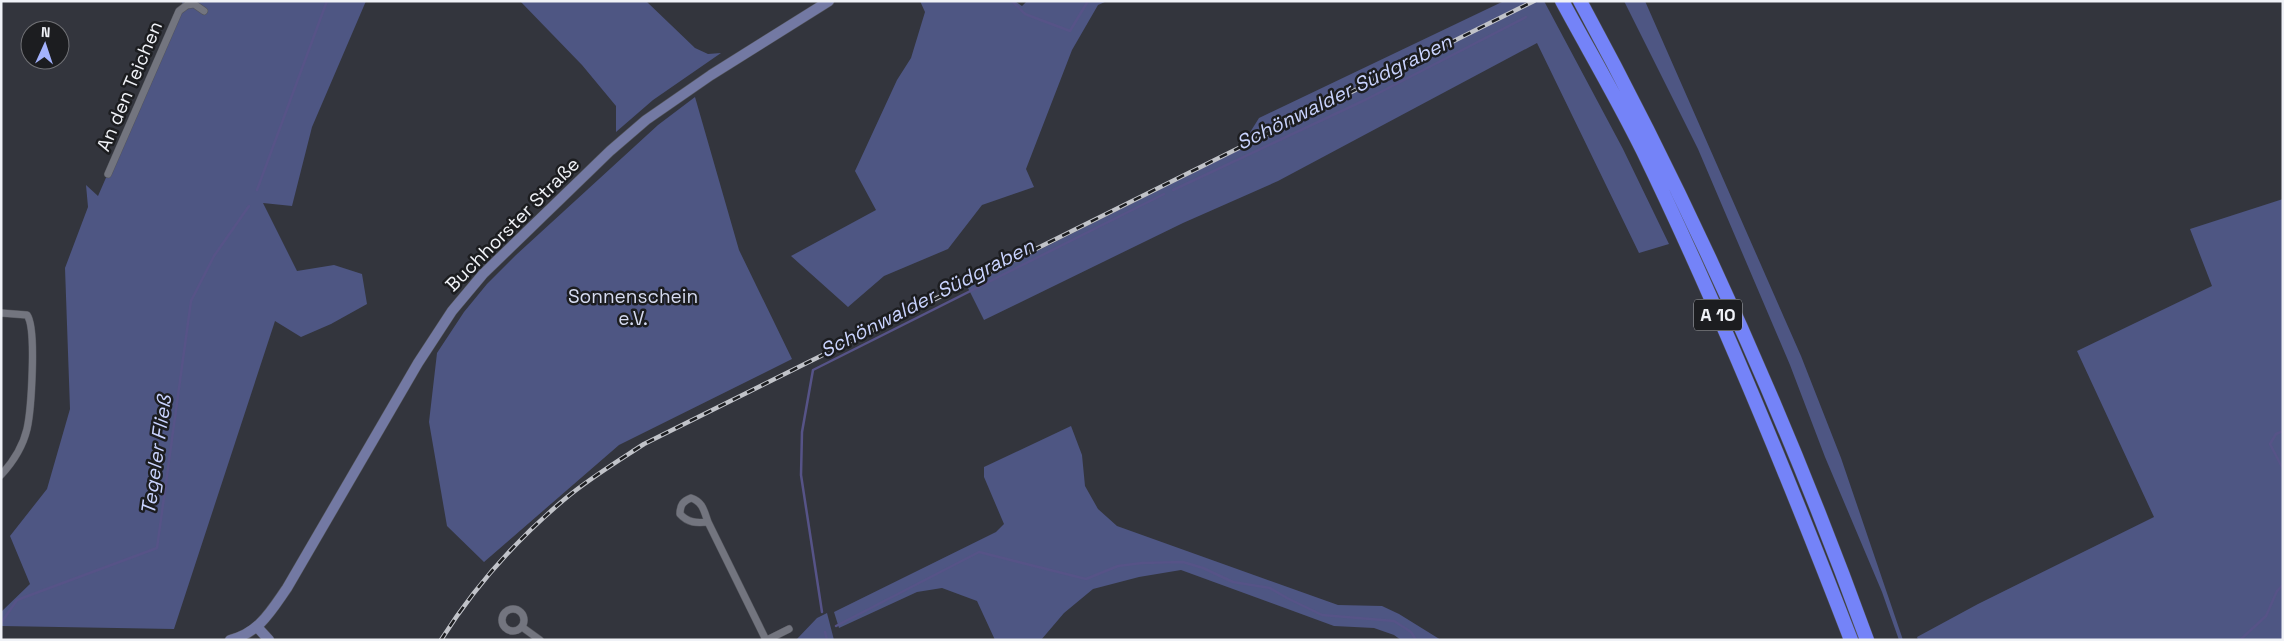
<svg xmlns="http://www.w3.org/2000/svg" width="2284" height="641" font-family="'Space Grotesk',sans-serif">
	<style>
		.green { fill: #4e5683 }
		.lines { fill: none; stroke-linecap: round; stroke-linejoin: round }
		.stream { stroke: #565387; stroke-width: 2.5 }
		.minor-casing { stroke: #52545b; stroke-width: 8 }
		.secondary-casing { stroke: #52545b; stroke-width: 11 }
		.motorway-casing { stroke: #52545b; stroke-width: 15 }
		.minor { stroke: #73757f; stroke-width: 7 }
		.secondary { stroke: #7379a3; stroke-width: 10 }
		.motorway { stroke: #7483f8; stroke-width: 14 }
		.rail-casing { stroke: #c1c3c9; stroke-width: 4.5 }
		.rail { stroke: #1c1d20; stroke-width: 2.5; stroke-dasharray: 8; stroke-linecap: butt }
		.labels { text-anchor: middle; stroke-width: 5; stroke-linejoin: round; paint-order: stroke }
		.shield { fill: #1c1d20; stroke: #b0b2b6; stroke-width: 1 }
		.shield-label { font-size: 18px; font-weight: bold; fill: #f0f2f7 }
		.street-label { font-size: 19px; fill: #f0f2f7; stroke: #1c1d20 }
		.park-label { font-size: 19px; fill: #d6dbf0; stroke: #1c1d20 }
		.water-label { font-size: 20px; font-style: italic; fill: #c9d3fe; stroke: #1c1d20 }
	</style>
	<rect width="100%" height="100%" fill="#33353d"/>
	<path class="green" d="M183,1H366L312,127L292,206L263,203L297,271L334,265L362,274L367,304L331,324L301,337L275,321L174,629L1,626V612L30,584L10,536L47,489L70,409L65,268L88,207L86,185L98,196Z
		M520,1H646L695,48L708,54L721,53L653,100L616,132V106L582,65Z
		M920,1H1015L1022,6L1027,1H1107L1098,5L1072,50L1026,169L1034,187L982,205L948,249L884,276L848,307L791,256L876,210L855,171L897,80L911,58L925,12Z
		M1504,1H1544L1623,149L1669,244L1639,253L1537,43L1278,181L1183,223L984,320L967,286L1239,150L1259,118Z
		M1624,1H1645L1801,356L1841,458L1903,640H1899L1882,592L1825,457L1790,365L1698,149Z
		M695,97L739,250L792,359L619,445L484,562L447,526L429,422L437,353L464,312L487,284L516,255L658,125Z
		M2283,199V640H1918L1917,637L1978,604L2154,517L2077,351L2212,286L2190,229Z
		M1071,426L1082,455L1085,486L1098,509L1117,526L1338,605L1382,606L1399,614L1441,640H1401L1394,635L1374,628L1334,626L1181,570L1139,577L1093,589L1064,613L1041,640H995L977,601L942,588L917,592L839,628L834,612L996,532L1004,524L984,477V467Z
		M827,613L834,640H796L817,618Z"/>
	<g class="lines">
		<path class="stream" d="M1012,1L1025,14L1070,31L1088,1
			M257,190L327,1
			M1173,190L1367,99L1526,17
			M2283,431L2276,434L2270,444L2283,469
			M822,612L801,475L802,432L813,370L1164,194
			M1,623L17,600L157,548L191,301L214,256L249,206
			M836,626L979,552L1086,579L1118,566L1142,563L1183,562L1203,568L1233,582L1270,588L1287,598L1322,615L1394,621L1411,632L1416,640
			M825,632L827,640
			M2240,640L2266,616L2277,591L2283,585"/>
		<g class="minor-casing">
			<path id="minor" d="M108,174L179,11L187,5L194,4L204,11
				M1,313L27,315C37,328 31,411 27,429C23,446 13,462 1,475
				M708,522C696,523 688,523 680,514C680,505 683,501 691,498C703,502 704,511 708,522L766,640
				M502 620a11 11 0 1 1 22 0a11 11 0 1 1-22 0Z
				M522,627L540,640
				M767,640L789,629"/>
		</g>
		<g class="secondary-casing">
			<path id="secondary" d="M258,628L269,640
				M230,640C259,633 271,611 287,588L418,363L452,311L483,274L610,151L646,120L711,75L829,1"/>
		</g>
		<g class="motorway-casing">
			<path id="motorway" d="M1562,1C1589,51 1618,100 1643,151C1720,310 1787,474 1851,640
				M1580,1C1692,207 1787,420 1867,640"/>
		</g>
		<use href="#minor" class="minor"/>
		<use href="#secondary" class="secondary"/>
		<use href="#motorway" class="motorway"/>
		<g class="rail-casing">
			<path id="rail" d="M441,640C475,586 517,539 566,498C590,478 618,461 644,444L1534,1"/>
		</g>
		<use href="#rail" class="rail"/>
	</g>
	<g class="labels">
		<rect class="shield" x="1694" y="299.5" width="48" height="31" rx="4"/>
		<g class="shield-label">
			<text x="1718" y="321">A 10</text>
		</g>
		<g class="street-label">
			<text transform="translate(129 86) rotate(-67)" y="7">An den Teichen</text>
			<text transform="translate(512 224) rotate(-45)" y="7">Buchhorster Straße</text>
		</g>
		<g class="park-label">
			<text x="633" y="303">Sonnenschein<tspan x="633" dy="22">e.V.</tspan></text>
		</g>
		<g class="water-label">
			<text transform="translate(1344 92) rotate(-26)" y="7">Schönwalder Südgraben</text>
			<text transform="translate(927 298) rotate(-27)" y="7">Schönwalder Südgraben</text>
			<text transform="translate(156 455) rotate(-82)" y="7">Tegeler Fließ</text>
		</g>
	</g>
	<rect width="2284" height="641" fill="none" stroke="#f0f2f7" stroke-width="5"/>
	<g transform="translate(45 45) rotate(3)"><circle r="24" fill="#1c1d20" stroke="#717276"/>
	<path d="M0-4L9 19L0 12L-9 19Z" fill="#a3b2fd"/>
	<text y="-8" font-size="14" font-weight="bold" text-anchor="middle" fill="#f0f2f7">N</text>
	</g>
</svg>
